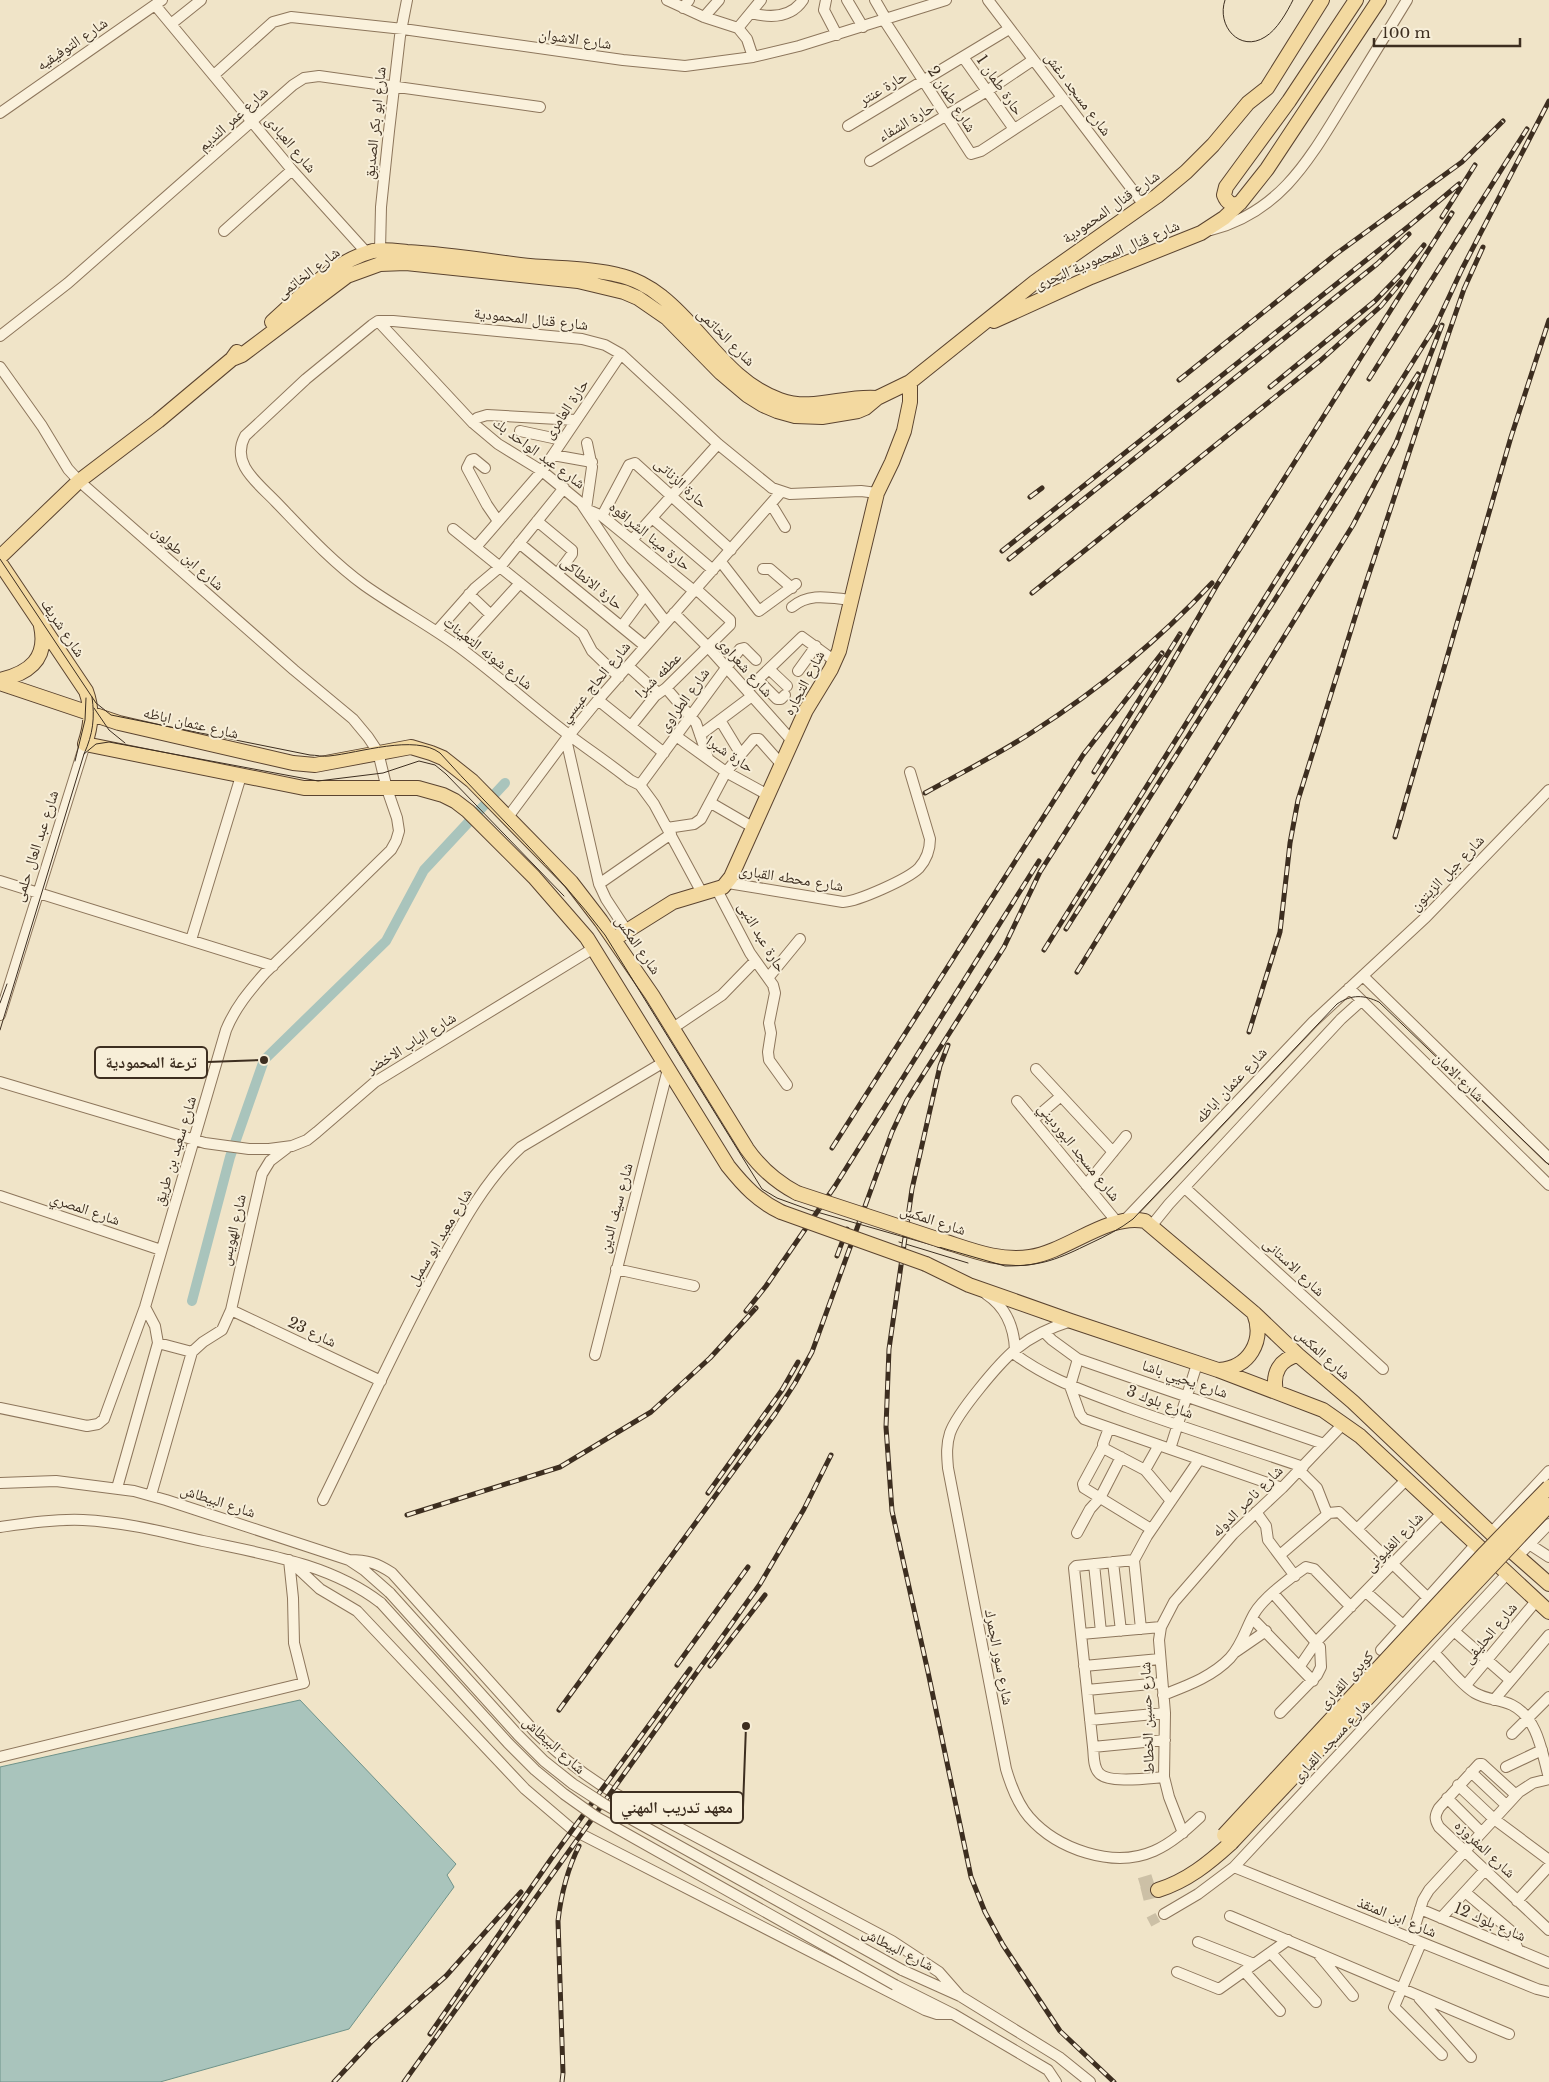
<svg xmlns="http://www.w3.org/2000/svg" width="1549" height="2082" font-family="'Libre Baskerville','Noto Naskh Arabic',serif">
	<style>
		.water { fill: #a9c4bc; stroke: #6f938a }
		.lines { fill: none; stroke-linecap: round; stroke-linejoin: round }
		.canal { stroke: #a9c4bc; stroke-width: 10 }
		.minor-tunnel { stroke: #ccc0a6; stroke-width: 10; stroke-dasharray: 10 5; stroke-linecap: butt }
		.major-tunnel { stroke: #ccc0a6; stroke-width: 14; stroke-dasharray: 14 7; stroke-linecap: butt }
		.minor-casing { stroke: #8d765c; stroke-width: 12 }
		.major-casing { stroke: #5b4430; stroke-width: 16 }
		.minor { stroke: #faf1dc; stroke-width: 10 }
		.major { stroke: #f3d9a0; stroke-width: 14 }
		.tram { stroke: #3d2e20; stroke-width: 1 }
		.rail-casing { stroke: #3d2e20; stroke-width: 5 }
		.rail { stroke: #f7eed8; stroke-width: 3; stroke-dasharray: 9; stroke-linecap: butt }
		.minor-bridge-casing { stroke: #8d765c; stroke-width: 12; stroke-linecap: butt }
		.major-bridge-casing { stroke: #5b4430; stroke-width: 16; stroke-linecap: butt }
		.minor-bridge { stroke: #faf1dc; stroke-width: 10 }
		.major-bridge { stroke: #f3d9a0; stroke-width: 14 }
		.labels { text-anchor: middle; stroke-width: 4; stroke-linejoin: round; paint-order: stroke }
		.street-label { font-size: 15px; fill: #3d2e20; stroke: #f7eed8 }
		.leader { fill: none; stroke: #3d2e20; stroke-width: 2 }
		.callout-dot { fill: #3d2e20; stroke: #f7eed8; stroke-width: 2 }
		.callout { fill: #f7eed8; stroke: #3d2e20; stroke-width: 2 }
		.callout-label { font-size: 16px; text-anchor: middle; font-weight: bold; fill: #3d2e20 }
	</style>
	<rect width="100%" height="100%" fill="#f0e4c8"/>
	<path class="water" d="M300,1700L456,1864L447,1875L454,1887L349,2029L160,2082H0V1767Z"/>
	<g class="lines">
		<path class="canal" d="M192,1301L230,1157L264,1060L386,941L424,870L505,783"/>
		<path class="minor-tunnel" d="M1149,1922L1164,1914"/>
		<path class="major-tunnel" d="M1140,1885L1156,1880
			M1142,1894L1158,1890"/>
		<g class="minor-casing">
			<path id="minor" d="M667,0L704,17L738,28L747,39L753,57
				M826,0L824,10L837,35
				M847,0L863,27
				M875,0L886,19
				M988,0L1144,205
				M155,5L292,170L367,253
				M683,8L689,0
				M751,13C770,18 791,18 803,0
				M704,17L719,0
				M884,20L971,154L981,151L1062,98
				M171,24L201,0
				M738,28L761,0
				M963,57L1014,129
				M214,75L273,22L291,17L403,29L623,60L685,66L753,57L799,46L946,0
				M0,113L162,0
				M848,126L1009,29
				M870,161L987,91L1033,60
				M1211,230C1283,211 1311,156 1347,98C1367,65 1387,33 1407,0
				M224,231L292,170
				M380,250L381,207L389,131L400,36L407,0
				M378,321L473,423L498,444L542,471L581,503L623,566L666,622
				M0,336L68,283L293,85L304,78L319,76L540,107
				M0,367L42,426L68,469L79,481L294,670L353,719L368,737L378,752L387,789L397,818L399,831L396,841L391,850L265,973C249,991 235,1008 226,1030L145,1307L104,1419L98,1424L87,1426L0,1408
				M473,423L477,418L487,415L576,420
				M520,431L562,440
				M587,443L592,467L586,509L602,516L694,591
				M553,455L592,462
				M485,468L474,459L471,460L467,468L487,505L498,521
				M771,504L785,527
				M602,516L629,465L635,463L731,550
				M652,518L713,570
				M537,521L572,550V554L558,573
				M453,529L583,634L592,651L619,677
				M632,540L718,444
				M519,543L645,646
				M476,547L542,471L621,354
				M721,562L759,611L796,584
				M763,569H770L792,588
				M469,594L491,615
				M792,607C810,592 830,598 852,600
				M674,613L708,647L793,742
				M622,626L645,595
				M437,631L475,588L500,567L564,488
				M461,648L520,583
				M628,666L658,693
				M769,669L787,686
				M798,671L816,646
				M758,680L777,699H781L785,695
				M666,688L696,723L708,758
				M747,690L802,637L835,661
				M598,700L664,753
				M720,720L740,753
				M631,726L655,696L666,688L730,625V620L696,589
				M700,735L752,696
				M676,736L726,772L768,795
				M640,785L740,649L744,648L756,660
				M711,803L754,828
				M508,817L566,739
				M667,828L694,824L701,819L726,772L754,739H759L782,765
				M0,881L273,966
				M728,883L843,902C859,901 908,879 919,868C926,860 930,850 930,839L910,772
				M599,884L671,834
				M717,890L750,953L773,985L775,993L769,1023L771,1033L768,1052L769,1060L787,1085
				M702,893L654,804L640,785L630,780C610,764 589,750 569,735C532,707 497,675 459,647C429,625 395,607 364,585C331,561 304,531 276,502C258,483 230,464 245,436L306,379L372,325L378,321H393L582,339L605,345L621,354L718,444L772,488L790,494L861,491L877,493
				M627,931L606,899L599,884L566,739L598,700L781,492
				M191,940L241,776
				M1363,976L1549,1158
				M768,978L800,939
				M1349,988L1549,1185
				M0,1015L85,744
				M673,1028L722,995L755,961
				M1036,1069L1113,1152
				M0,1082L205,1143L249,1149H269L292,1146L307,1140L317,1132L375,1082L594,948
				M1017,1101L1117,1222
				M1033,1120L1061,1096
				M1086,1185L1126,1136
				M1185,1188L1383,1369
				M0,1196L161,1250
				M1125,1220L1313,1022L1426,917L1549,790
				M1152,1225L1169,1204L1341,1019L1361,1001
				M616,1269L694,1286
				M986,1294C1006,1307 1014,1326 1015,1350
				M231,1310L381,1381
				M1071,1321C1052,1327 1032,1336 1016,1349C999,1363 957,1413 950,1433C946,1445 947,1456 948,1468L1006,1769C1011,1786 1017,1803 1029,1817C1057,1849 1113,1869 1154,1851C1172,1843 1186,1830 1200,1817
				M1044,1332L1052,1340L1078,1359L1324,1444
				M158,1343L192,1352
				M1013,1353C1051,1381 1085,1391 1129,1408C1187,1429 1245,1447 1303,1467
				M595,1355L668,1069
				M1078,1359L1070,1386L1080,1414L1084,1419L1282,1488
				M1109,1428L1103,1444L1105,1449L1145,1470L1171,1501
				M1103,1447L1083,1484L1084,1488L1151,1529
				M1170,1449L1197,1364
				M1145,1470L1159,1445
				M1299,1470L1317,1488L1326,1511L1329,1513L1339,1512L1428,1598
				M0,1483L56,1481L134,1491L166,1500L349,1560L364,1570L390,1593
				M117,1488L158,1343L155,1326L145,1307
				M151,1495L192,1352L203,1342L222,1330L231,1310L262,1174L270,1161L287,1148
				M323,1500C361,1423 396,1344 437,1269C460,1227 485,1180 521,1147L664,1062
				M1256,1512L1266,1526L1268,1540L1295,1576
				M0,1527C28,1523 55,1519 83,1520C124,1522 163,1532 203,1541C264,1554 331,1564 381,1603
				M1357,1529L1407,1479
				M1077,1533L1090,1509L1100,1498L1121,1457
				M1491,1533L1549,1471
				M1529,1544L1549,1557
				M1280,1555L1329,1513
				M1518,1556L1549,1524
				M289,1560L320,1589L357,1611L525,1789L573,1830L925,2010L937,2014H953
				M349,1560C367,1560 377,1563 392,1573L536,1733C560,1756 585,1776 614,1793L892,1941L939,1972L960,1996
				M1134,1560L1076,1566L1074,1568L1093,1747C1094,1755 1093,1767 1099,1773C1108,1784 1150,1778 1164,1777
				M1113,1562L1121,1631
				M1094,1564L1101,1632
				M1366,1592L1403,1625
				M1273,1593L1320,1647L1321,1667L1317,1675L1280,1713
				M1252,1618L1313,1681
				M1141,1629L1134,1560L1147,1536L1199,1460
				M1454,1631L1510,1680
				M1081,1634L1161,1627
				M1381,1650L1476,1544
				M1234,1653L1266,1631
				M1434,1653C1447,1665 1460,1684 1475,1693C1487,1700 1500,1699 1512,1705C1538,1718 1542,1753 1549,1778
				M1084,1666L1160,1659
				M1300,1666L1317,1641L1443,1512
				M1466,1685L1537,1600
				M1087,1690L1161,1683
				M1163,1695C1186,1686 1212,1677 1230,1658C1242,1645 1246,1628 1254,1614C1263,1598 1291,1577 1306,1567L1314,1569L1351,1607
				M1494,1700L1549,1635
				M1090,1720L1165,1713
				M1512,1734L1549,1697
				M1093,1747L1165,1740
				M0,1757L304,1683L294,1643L293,1598L289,1560
				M1506,1767L1542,1750
				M1471,1772L1506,1805
				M1458,1785L1494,1819L1549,1860
				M1516,1795L1482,1764H1479L1439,1808C1435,1815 1434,1819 1439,1827L1549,1930
				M1447,1798L1481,1832
				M1183,1833L1169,1797L1164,1777L1165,1713L1159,1640L1161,1627L1174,1602L1233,1534L1282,1488L1344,1423
				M1234,1867L1537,1989L1549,1992
				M1465,1892L1511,1931L1518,1950
				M1517,1901L1549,1866
				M1420,1909L1549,1963
				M1164,1914L1198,1894L1234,1867L1508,1573
				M1230,1916L1509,2034
				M1441,1918L1485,1870
				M1411,1939L1423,1900L1429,1890L1519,1792L1533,1783L1549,1779
				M1198,1942L1254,1964
				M1421,1943L1394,2007L1442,2055
				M1271,1953L1316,2002
				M1319,1955L1353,1996
				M902,1970L960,1996L1059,2057L1090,2082
				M1244,1971L1280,2011
				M1177,1972L1219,1989L1288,1940
				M895,1985L953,2014L1048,2070L1056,2082
				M1419,1998L1471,2057"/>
		</g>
		<g class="major-casing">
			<path id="major" d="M1240,203C1232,206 1227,203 1224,195L1226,187L1289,101L1356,0
				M994,321L1091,277L1201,233L1224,218L1240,203L1267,169L1379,0
				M272,322C301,296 334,261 373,251C384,249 397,251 407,252C445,254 482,260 520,265C552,269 586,267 618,275C633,278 650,287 662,297C703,329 728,382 780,400C813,412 844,395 877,398
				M232,359L242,355L347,276L380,264L406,263L578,281L624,292L638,298L667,318L721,373L747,395L763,405L777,411L795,416L822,417L858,411L865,408L877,398L910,382L1035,282L1157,196L1186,172L1213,145L1248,103L1267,88L1322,0
				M0,557L79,481L158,421L232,359L237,352
				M0,563L86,691C93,710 91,726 85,744L304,788H418L443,795L455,801L468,811L534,877L587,938L728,1166C744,1186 758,1201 781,1212
				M0,680C30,673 48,658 41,626
				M0,683L119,723L293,763L315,765L411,747L431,753L443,758L472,781L571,882L601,921L652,995L747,1149C761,1169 776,1182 797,1193
				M614,939L673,902L723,887L731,877L806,710L831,669L839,651L877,493L892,462L904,431L910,402V382
				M940,1240C969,1249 999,1262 1030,1257C1068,1251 1108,1213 1145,1221L1254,1313L1298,1355L1353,1402L1491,1533L1549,1584
				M926,1264L969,1285L1071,1321L1218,1370L1323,1410L1360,1436L1549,1612
				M1219,1370C1249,1368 1265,1341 1254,1313
				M1276,1391C1272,1373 1280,1359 1298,1355
				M1158,1890C1187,1881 1209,1863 1231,1843"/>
		</g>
		<use href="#minor" class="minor"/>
		<use href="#major" class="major"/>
		<path class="tram" d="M1225,0C1216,26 1240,53 1265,37C1277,30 1287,12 1293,0
			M0,559L96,703L111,715L310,755C316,755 323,757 329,756C359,753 415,734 440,753C495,814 555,869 605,935L762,1189L777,1198L810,1210L1005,1266C1043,1266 1058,1259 1091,1243C1106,1236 1120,1229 1133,1219L1337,1004C1352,994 1364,995 1379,1002L1549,1165
			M94,708L109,730L125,743
			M84,754L96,744L109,742L318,781L383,773L419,761L435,765L446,774L564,896
			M75,761L85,720L86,698
			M0,1003L7,984
			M0,1030L84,754C93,734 95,718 92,697
			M899,1242L968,1263"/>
		<g class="rail-casing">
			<path id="rail" d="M1442,217L1475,165
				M1369,379L1527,129
				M1179,380L1336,254L1462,162L1503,121
				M1270,387L1375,301L1400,275L1424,245
				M1030,497L1042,488
				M1002,551L1409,226L1459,184
				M1009,559L1377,264L1409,234
				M1032,593L1321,360L1381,306L1401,282
				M1094,772L1180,634
				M925,793C961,773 999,754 1034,731C1098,690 1160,639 1212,583
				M1395,837L1511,437L1549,320
				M1066,929L1418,374
				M1044,950L1436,325L1462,269L1549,101
				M1077,972L1353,525L1396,443L1442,325
				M1249,1032L1280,932L1290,843L1298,800L1361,598L1445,344L1464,289L1483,247
				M948,1045L940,1066L912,1189L889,1349L886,1427L892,1511L928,1672L971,1877L985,1912L1003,1945L1060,2031L1114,2082
				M832,1148L1083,755L1162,653
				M837,1256L847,1229
				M746,1311L766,1286L835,1186L1039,861
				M708,1493L782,1390L798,1362
				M407,1515L560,1467L651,1412L710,1358L756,1308
				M677,1665L748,1567
				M710,1666L765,1595
				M559,1710L775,1414L795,1383L812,1352L892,1132L907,1100L1004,947L1040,872L1161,682L1217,585L1452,213
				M430,2034L551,1859L690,1669
				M334,2082L372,2041L446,1976L521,1892
				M404,2082L760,1584L804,1509L831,1455
				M562,2082L563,2073L558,1921C561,1895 567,1870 579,1846"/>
		</g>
		<use href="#rail" class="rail"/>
		<g class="minor-bridge-casing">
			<path id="minor-bridge" d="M390,1593L518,1735L544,1761L573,1784L604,1804L902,1970
				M381,1603L508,1743L535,1770L564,1794L595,1816L895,1985"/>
		</g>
		<g class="major-bridge-casing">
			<path id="major-bridge" d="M797,1193L940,1240
				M781,1212L926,1264
				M1224,1835L1485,1553L1549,1487
				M1231,1843L1549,1505"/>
		</g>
		<use href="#minor-bridge" class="minor-bridge"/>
		<use href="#major-bridge" class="major-bridge"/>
	</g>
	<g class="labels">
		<g class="street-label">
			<text transform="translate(575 39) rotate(8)" y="5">شارع الاشوان</text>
			<text transform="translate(72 44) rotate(-34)" y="5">شارع التوفيقيه</text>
			<text transform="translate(1000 85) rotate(55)" y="5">حارة طمان 1</text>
			<text transform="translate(883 88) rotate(-31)" y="5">حارة عنتر</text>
			<text transform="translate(1078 94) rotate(53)" y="5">شارع مسجد دغش</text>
			<text transform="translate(952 99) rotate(57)" y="5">شارع طمان 2</text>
			<text transform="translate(233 119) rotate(-42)" y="5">شارع عمر النديم</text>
			<text transform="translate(906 122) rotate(-31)" y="5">حارة الشفاء</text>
			<text transform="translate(375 123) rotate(-84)" y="5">شارع ابو بكر الصديق</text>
			<text transform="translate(291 144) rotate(50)" y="5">شارع العبادى</text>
			<text transform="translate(1111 207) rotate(-35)" y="5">شارع قنال المحمودية</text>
			<text transform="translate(1107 255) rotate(-23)" y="5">شارع قنال المحمودية البحرى</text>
			<text transform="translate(308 273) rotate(-37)" y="5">شارع الخاتمى</text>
			<text transform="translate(531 319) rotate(6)" y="5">شارع قنال المحمودية</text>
			<text transform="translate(726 337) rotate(45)" y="5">شارع الخاتمى</text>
			<text transform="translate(566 409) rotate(-56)" y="5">حارة العامرى</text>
			<text transform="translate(539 453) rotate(36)" y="5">شارع عبد الواحد بك</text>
			<text transform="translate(681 483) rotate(43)" y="5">حارة الزناتى</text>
			<text transform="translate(650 536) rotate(39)" y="5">حارة مينا الشراقوه</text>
			<text transform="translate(188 558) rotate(41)" y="5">شارع ابن طولون</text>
			<text transform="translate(592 583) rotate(39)" y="5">حارة الانطاكى</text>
			<text transform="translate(63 628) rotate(56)" y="5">شارع شريف</text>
			<text transform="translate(488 653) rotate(38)" y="5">شارع شونه التعينات</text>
			<text transform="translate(745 667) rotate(48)" y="5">شارع شعراوى</text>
			<text transform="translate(658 675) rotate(-44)" y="5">عطفه شبرا</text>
			<text transform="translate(595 682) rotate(-50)" y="5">شارع الحاج عيسي</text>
			<text transform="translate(804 683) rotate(-62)" y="5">شارع التجاره</text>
			<text transform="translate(684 700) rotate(-54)" y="5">شارع الطراوى</text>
			<text transform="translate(191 723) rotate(13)" y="5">شارع عثمان اباظه</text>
			<text transform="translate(730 754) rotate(34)" y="5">حارة شبرا</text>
			<text transform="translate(36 846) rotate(-72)" y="5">شارع عبد العال حلمى</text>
			<text transform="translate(1447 873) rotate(-46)" y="5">شارع جبل الزيتون</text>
			<text transform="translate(791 878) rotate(9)" y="5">شارع محطه القبارى</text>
			<text transform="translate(762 937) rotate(59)" y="5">حارة عبد النبى</text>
			<text transform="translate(638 945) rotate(55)" y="5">شارع المكس</text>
			<text transform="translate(411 1043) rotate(-32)" y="5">شارع الباب الاخضر</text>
			<text transform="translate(1459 1077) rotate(44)" y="5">شارع الامان</text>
			<text transform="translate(1231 1085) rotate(-47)" y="5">شارع عثمان اباظه</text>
			<text transform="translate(175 1151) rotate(-73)" y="5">شارع سعيد بن طريق</text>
			<text transform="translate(1079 1152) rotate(51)" y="5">شارع مسجد البورديني</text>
			<text transform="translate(616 1208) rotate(-75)" y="5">شارع سيف الدين</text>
			<text transform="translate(85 1209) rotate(19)" y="5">شارع المصري</text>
			<text transform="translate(933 1220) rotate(18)" y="5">شارع المكس</text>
			<text transform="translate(233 1230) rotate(-77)" y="5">شارع الهويس</text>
			<text transform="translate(440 1237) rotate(-59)" y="5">شارع معبد ابو سمبل</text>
			<text transform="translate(1294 1267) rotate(43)" y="5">شارع الاستانى</text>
			<text transform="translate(312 1332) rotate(25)" y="5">شارع 23</text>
			<text transform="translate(1323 1354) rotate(42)" y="5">شارع المكس</text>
			<text transform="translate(1185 1379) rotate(19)" y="5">شارع يحيي باشا</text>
			<text transform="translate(1160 1402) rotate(20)" y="5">شارع بلوك 3</text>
			<text transform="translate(218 1501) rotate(18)" y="5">شارع البيطاش</text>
			<text transform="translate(1247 1501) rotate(-45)" y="5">شارع ناصر الدوله</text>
			<text transform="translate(1394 1542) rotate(-46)" y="5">شارع الغليونى</text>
			<text transform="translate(1490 1633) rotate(-50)" y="5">شارع الحليفى</text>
			<text transform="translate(999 1657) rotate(79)" y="5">شارع سور الجمرك</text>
			<text transform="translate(1346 1680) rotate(-47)" y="5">كوبرى القبارى</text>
			<text transform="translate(1147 1718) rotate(-92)" y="5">شارع حسين الخطاط</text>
			<text transform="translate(1331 1741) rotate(-47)" y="5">شارع مسجد القبارى</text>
			<text transform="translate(554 1745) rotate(42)" y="5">شارع البيطاش</text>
			<text transform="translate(1485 1849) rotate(43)" y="5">شارع المفروزه</text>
			<text transform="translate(1397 1917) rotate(22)" y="5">شارع ابن المنقذ</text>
			<text transform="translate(1490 1922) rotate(23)" y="5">شارع بلوك 12</text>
			<text transform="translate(898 1949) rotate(27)" y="5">شارع البيطاش</text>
		</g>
	</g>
	<path class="leader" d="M264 1060L207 1062M746 1726L743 1807"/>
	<g class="callout-dot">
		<circle cx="264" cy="1060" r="5"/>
		<circle cx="746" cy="1726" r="5"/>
	</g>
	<g class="callout">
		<rect x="95" y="1047" width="112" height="31" rx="5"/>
		<rect x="611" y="1792" width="132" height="31" rx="5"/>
	</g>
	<g class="callout-label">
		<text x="151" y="1068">ترعة المحمودية</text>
		<text x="677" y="1813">معهد تدريب المهني</text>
	</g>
	<path d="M1374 38v8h146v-8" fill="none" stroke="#3d2e20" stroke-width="2.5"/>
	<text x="1382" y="38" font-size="15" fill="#3d2e20" stroke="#f7eed8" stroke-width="4" paint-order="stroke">100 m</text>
</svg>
